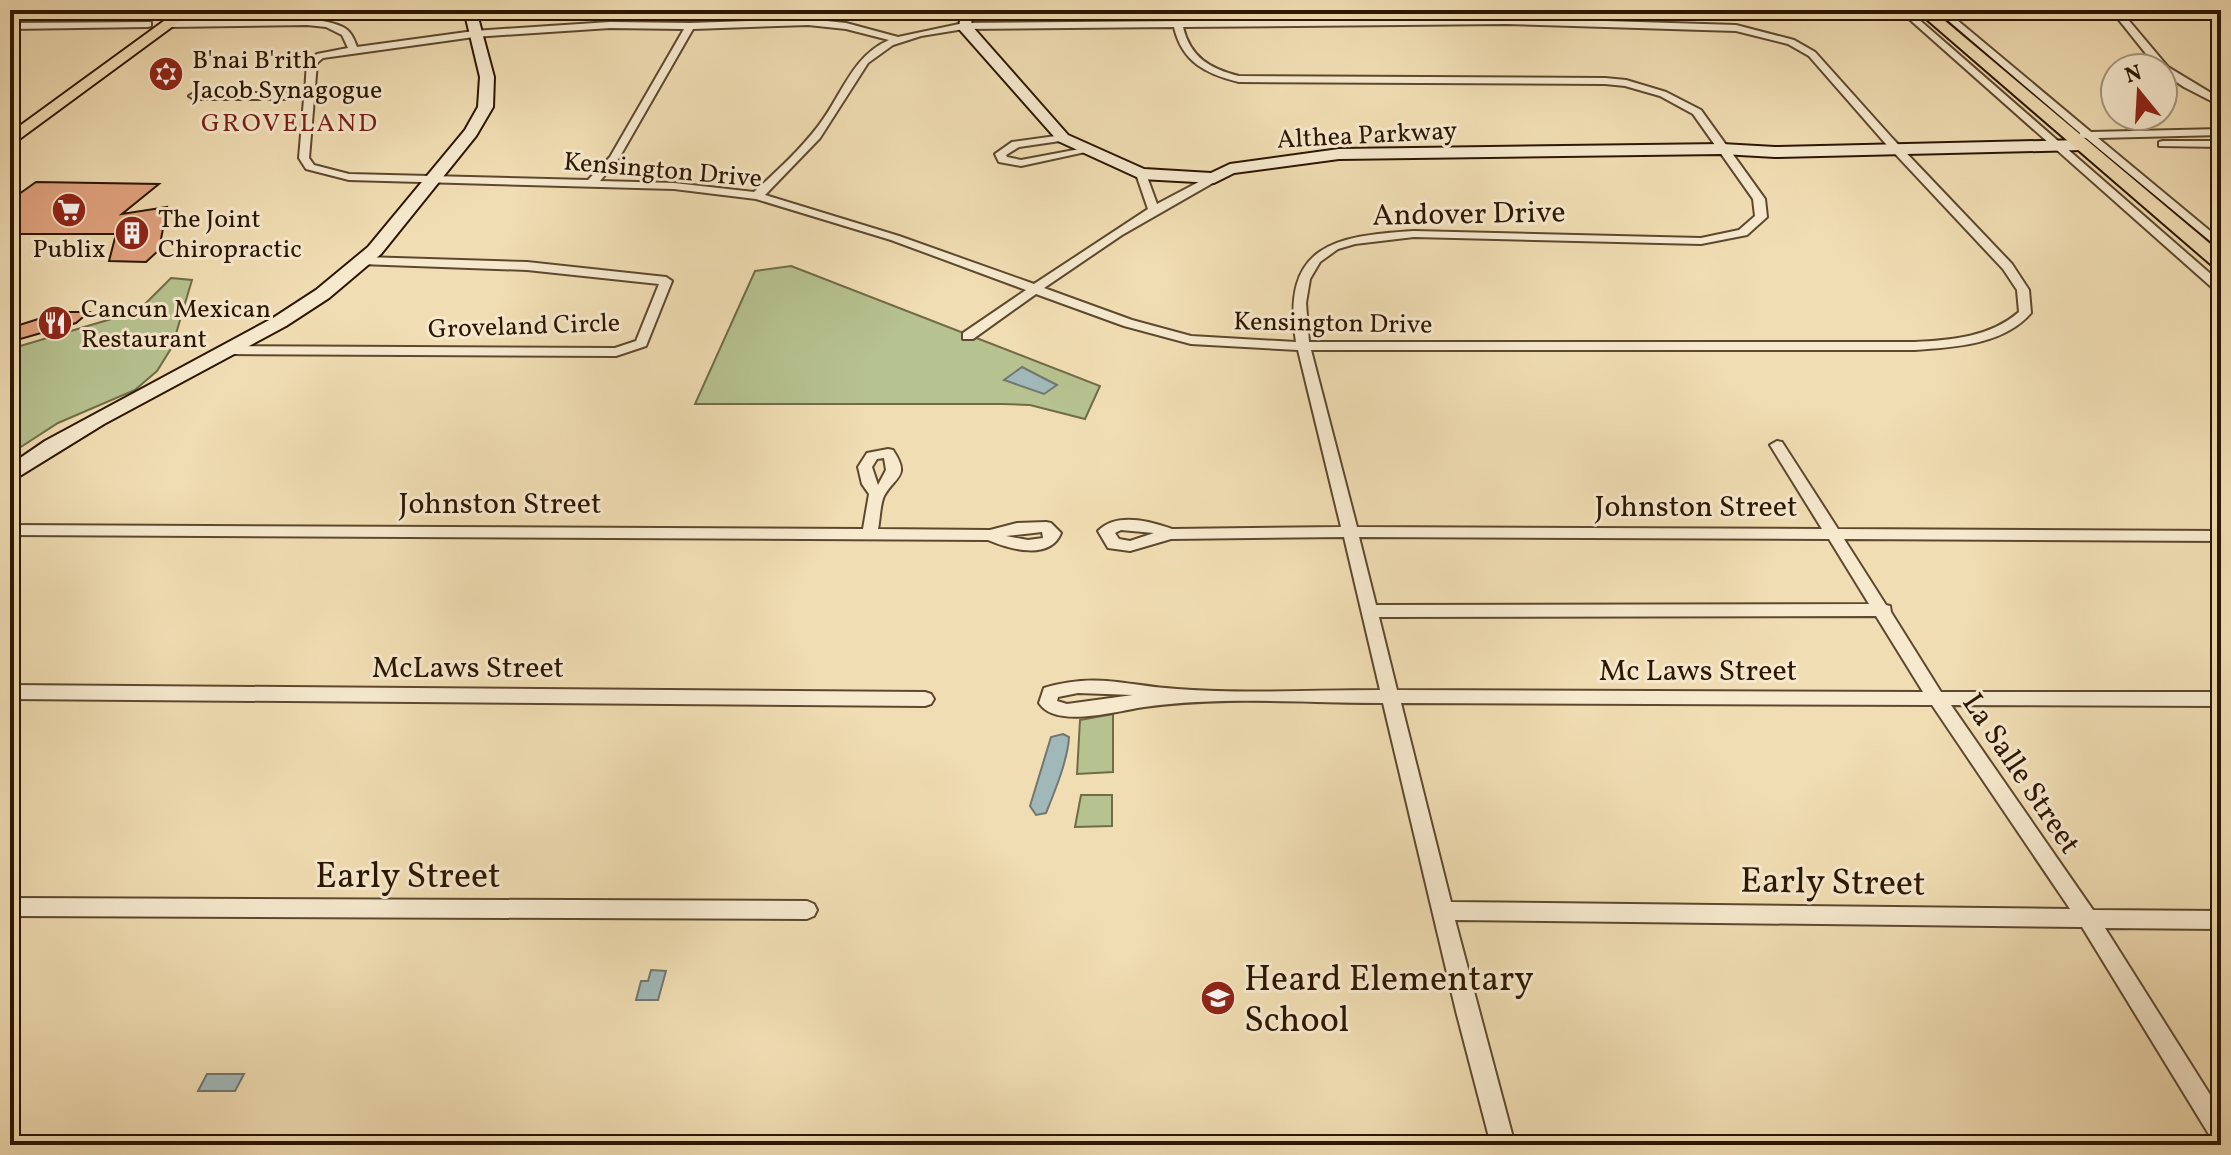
<svg xmlns="http://www.w3.org/2000/svg" width="2231" height="1155" font-family="Vollkorn,serif">
	<style>
		.green { fill: #b6c290; stroke: #716c48; stroke-width: 2 }
		.water { fill: #a1b8b9; stroke: #72776f; stroke-width: 2 }
		.building { fill: #e2a480; stroke: #2c1601; stroke-width: 2 }
		.lines { fill: none; stroke-linecap: round; stroke-linejoin: round }
		.street-casing { stroke: #5d482e; stroke-width: 4 }
		.secondary-casing { stroke: #2c1601; stroke-width: 4 }
		.primary-casing { stroke: #2c1601; stroke-width: 4 }
		.street { fill: #f6e9ce; fill-rule: evenodd }
		.secondary { fill: #f6e9ce; fill-rule: evenodd }
		.primary { fill: #f1ddb3; fill-rule: evenodd }
		.labels { text-anchor: middle; stroke-width: 6; stroke-linejoin: round; paint-order: stroke }
		.far-poi-label { font-size: 26px; fill: #2c1601; stroke: #f6e9ce; text-anchor: start }
		.far-neighbourhood-label { font-size: 26px; letter-spacing: 2px; fill: #7a1f14; stroke: #f6e9ce }
		.far-street-label { font-size: 26px; fill: #2c1601; stroke: #f6e9ce }
		.street-label { font-size: 30px; fill: #2c1601; stroke: #f6e9ce }
		.near-street-label { font-size: 36px; fill: #2c1601; stroke: #f6e9ce }
		.near-poi-label { font-size: 36px; fill: #2c1601; stroke: #f6e9ce; text-anchor: start }
	</style>
	<rect width="100%" height="100%" fill="#f1ddb3"/>
	<filter id="stains"><feTurbulence type="fractalNoise" baseFrequency=".0025" numOctaves="4"/><feColorMatrix values="0 0 0 0 .2 0 0 0 0 .09 0 0 0 0 .02 0 0 0 .5 -.17"/></filter>
	<radialGradient id="worn" r=".72"><stop offset=".6" stop-color="#630" stop-opacity="0"/><stop offset="1" stop-color="#630" stop-opacity=".3"/></radialGradient>
	<path class="green" d="M791,266L1100,386L1085,419L1030,405L1002,404H695L755,271Z
		M171,278L192,280L172,347L157,371L135,390L58,423L10,454V349L138,311Z
		M1113,714V772L1077,774L1080,720Z
		M1081,795H1112V826L1075,827Z"/>
	<path class="water" d="M1022,367L1057,385L1044,394L1004,380Z
		M1063,734L1069,737C1068,759 1055,791 1046,813L1036,815L1030,806L1051,737Z
		M651,970L666,971L658,1000H636L641,981H648Z
		M207,1074H244L235,1091H198Z"/>
	<path class="building" d="M36,182L159,184L122,214L167,207L159,250L146,262L109,261L116,234H10V194H19Z
		M60,312H89L76,323L10,342V328Z"/>
	<g class="lines">
		<g class="street-casing">
			<path id="street" d="M1899,10H1908L2221,283V293L2217,292Z
				M1936,10H1945L2091,132L2221,129V135L2098,138L2221,240V250L2086,138L2079,137L2080,133Z
				M2111,10H2120L2168,67L2221,99V106L2184,87L2163,73V68L2155,65Z
				M1506,18L1736,25L1794,40L1815,52L1893,139L2012,264L2029,290L2031,313C2003,345 1955,347 1915,350H1311L1357,527L1822,529L1770,445L1777,441L1782,442L1838,529L2221,531V541L1844,539L1886,605L1890,606L1891,612L1941,692H2221V706L1951,705L2093,910L2221,911V929L2105,928L2221,1112V1144L2213,1141L2082,927L1455,920L1515,1145H1491L1456,1011L1383,703C1304,703 1222,696 1144,707C1117,711 1055,729 1039,703L1044,688C1096,672 1127,686 1177,689C1244,694 1313,690 1380,690L1344,537L1171,539L1130,551L1108,548L1098,531C1116,512 1150,521 1172,529L1341,527L1298,350L1191,344L1124,326L1036,294L973,339H963V333L1026,290L891,240L756,199L674,189L349,180L306,169L299,158L304,99H194L189,96L194,93H305L307,62L317,54L348,48L342,35L326,27L307,25L170,27L166,24L170,21C212,20 307,10 343,27C351,31 354,39 357,47L474,31L610,22L690,23L808,19L846,23L898,37L964,23ZM1506,24L1736,31L1788,44L1809,56L1885,143L2003,269L2017,290L2019,312C1990,337 1952,340 1915,342H1309L1306,303L1310,279L1320,262L1338,249L1355,244L1414,237L1701,244L1747,235L1767,217L1765,199L1701,110L1666,92L1626,80L1605,78L1239,76C1210,69 1190,57 1183,27ZM808,25L846,29L889,40C852,56 842,95 819,125C800,150 777,171 754,192L674,183L600,181L619,158L693,29ZM1174,27C1182,62 1206,74 1239,82L1605,84L1625,86L1660,96L1693,114L1753,199L1755,216L1739,230L1701,238L1414,231C1334,236 1281,245 1296,342L1191,336L1132,320L1044,288L1122,235L1218,180V176H1210L1157,204L1146,174L1137,172L1136,174L1148,209L1034,284L899,236L765,195L820,138L868,63L893,45L921,36L964,29ZM610,28L684,29L610,157L588,180L349,174L314,165L309,158L317,63L323,58L474,37ZM1121,530L1154,533L1130,541L1119,539L1115,533ZM1359,537L1829,539L1869,604L1376,605ZM1876,616L1923,692L1397,690L1379,617ZM1078,693L1133,695L1067,704L1057,701L1058,697ZM1401,703L1932,705L2070,909L1451,902Z
				M151,22V26L148,27L10,29V23Z
				M1063,135L1068,138L1067,140L1019,147L1006,155L1007,157L1021,160L1085,148L1090,151L1021,166L999,162L995,154L1012,142Z
				M2163,141H2221V147L2159,146V142Z
				M364,257L527,262L666,277L672,281L646,346L616,356L229,354L222,350L229,346L615,348L636,341L659,284L527,270L360,264V258Z
				M888,449L893,450C911,477 895,476 884,496C880,505 880,520 878,529L990,530L1017,523L1046,522L1051,523L1061,533C1050,561 1009,549 988,540L10,535V525L863,529L869,494L862,484L858,467L867,453ZM884,458L886,470L878,485L872,467L877,459ZM1042,532L1043,538L1028,540L1006,536Z
				M10,685L925,692L931,694L934,699L931,704L925,706L10,699Z
				M10,898L807,901L814,904L817,910L814,916L807,919L10,916Z"/>
		</g>
		<g class="secondary-casing">
			<path id="secondary" d="M464,10H476L494,77L493,107L476,136L381,254L329,298L286,326L104,424L10,482V465L45,441L273,318L316,290L368,247L465,130L478,107L480,77Z
				M961,10H973L971,25L1068,135L1144,169L1211,173L1230,164L1339,149L1722,144L1775,147L2082,140L2090,145L2082,150L1775,157L1722,154L1339,159L1234,173L1214,183L1141,179L1058,141L959,29Z"/>
		</g>
		<g class="primary-casing">
			<path id="primary" d="M179,10H195L10,146V133Z
				M1916,10H1932L2221,253V269L2214,267Z"/>
		</g>
		<use href="#street" class="street"/>
		<use href="#secondary" class="secondary"/>
		<use href="#primary" class="primary"/>
	</g>
	<defs>
		<g id="synagogue-disc" transform="scale(1.8)"><circle r="9.5" fill="#8f2418" stroke="#f6e9ce"/><path d="M0-6.5L5.6 3.2H-5.6ZM0 6.5L5.6-3.2H-5.6Z" fill="#fff"/></g>
		<g id="supermarket-disc" transform="scale(1.8)"><circle r="9.5" fill="#8f2418" stroke="#f6e9ce"/><path d="M-6-5.5h2.5l.6 2H6L4.5 2H-2.5L-4.4-4H-6ZM-1.5 3.2a1.3 1.3 0 1 0 .1 0ZM3 3.2a1.3 1.3 0 1 0 .1 0Z" fill="#fff"/></g>
		<g id="building-disc" transform="scale(1.8)"><circle r="9.5" fill="#8f2418" stroke="#f6e9ce"/><path d="M-4-6H4V6H1V3H-1V6H-4ZM-2.5-4.3h1.7v1.8h-1.7ZM.8-4.3h1.7v1.8H.8ZM-2.5-1h1.7V.8h-1.7ZM.8-1h1.7V.8H.8Z" fill="#fff"/></g>
		<g id="restaurant-disc" transform="scale(1.8)"><circle r="9.5" fill="#8f2418" stroke="#f6e9ce"/><path d="M-5-6h1v4h1v-4h1v4h1v-4h1v5L-1.5 .5V6h-2V.5L-5-1ZM5-6V6H3V1.5H1.5Q1.5-4 5-6Z" fill="#fff"/></g>
		<g id="school-disc" transform="scale(1.8)"><circle r="9.5" fill="#8f2418" stroke="#f6e9ce"/><path d="M0-5L7-2L0 1L-7-2ZM-4 1L0 2.5L4 1V4Q0 6-4 4Z" fill="#fff"/></g>
	</defs>
	<g fill-rule="evenodd">
		<use href="#synagogue-disc" x="166" y="74"/>
		<use href="#supermarket-disc" x="69" y="210"/>
		<use href="#building-disc" x="132" y="233"/>
		<use href="#restaurant-disc" x="55" y="323"/>
		<use href="#school-disc" x="1218" y="998"/>
	</g>
	<g class="labels">
		<g class="far-poi-label">
			<text x="192" y="68">B'nai B'rith<tspan x="192" dy="30">Jacob Synagogue</tspan></text>
			<text x="158" y="227">The Joint<tspan x="158" dy="30">Chiropractic</tspan></text>
			<text x="69" y="257" text-anchor="middle">Publix</text>
			<text x="81" y="317">Cancun Mexican<tspan x="81" dy="30">Restaurant</tspan></text>
		</g>
		<g class="far-neighbourhood-label">
			<text x="290" y="131">GROVELAND</text>
		</g>
		<g class="far-street-label">
			<text transform="translate(1367 134) rotate(-3)" y="9">Althea Parkway</text>
			<text transform="translate(663 169) rotate(5)" y="9">Kensington Drive</text>
			<text transform="translate(1333 322) rotate(1)" y="9">Kensington Drive</text>
			<text transform="translate(524 325) rotate(-2)" y="9">Groveland Circle</text>
		</g>
		<g class="street-label">
			<text transform="translate(1469 213) rotate(-1)" y="10">Andover Drive</text>
			<text x="500" y="513">Johnston Street</text>
			<text x="1696" y="516">Johnston Street</text>
			<text x="468" y="677">McLaws Street</text>
			<text x="1698" y="680">Mc Laws Street</text>
			<text transform="translate(2022 773) rotate(56)" y="10">La Salle Street</text>
		</g>
		<g class="near-street-label">
			<text x="408" y="887">Early Street</text>
			<text transform="translate(1833 880) rotate(1)" y="13">Early Street</text>
		</g>
		<g class="near-poi-label">
			<text x="1244" y="990">Heard Elementary<tspan x="1244" dy="41">School</tspan></text>
		</g>
	</g>
	<rect width="2231" height="1155" fill="none" stroke="#f1ddb3" stroke-width="40"/>
	<rect x="12" y="12" width="2207" height="1131" fill="none" stroke="#2c1601" stroke-width="4"/>
	<rect x="20" y="20" width="2191" height="1115" fill="none" stroke="#2c1601" stroke-width="2"/>
	<g transform="translate(2139 92) rotate(342)"><circle r="38" fill="#f6e9ce" stroke="#a5957c" stroke-width="2"/>
	<path d="M0-6L14 30L0 20L-14 30Z" fill="#8f2418"/>
	<text y="-12" font-size="22" font-weight="bold" text-anchor="middle" fill="#2c1601">N</text>
	</g>
	<rect width="100%" height="100%" filter="url(#stains)"/>
	<rect width="100%" height="100%" fill="url(#worn)"/>
</svg>
